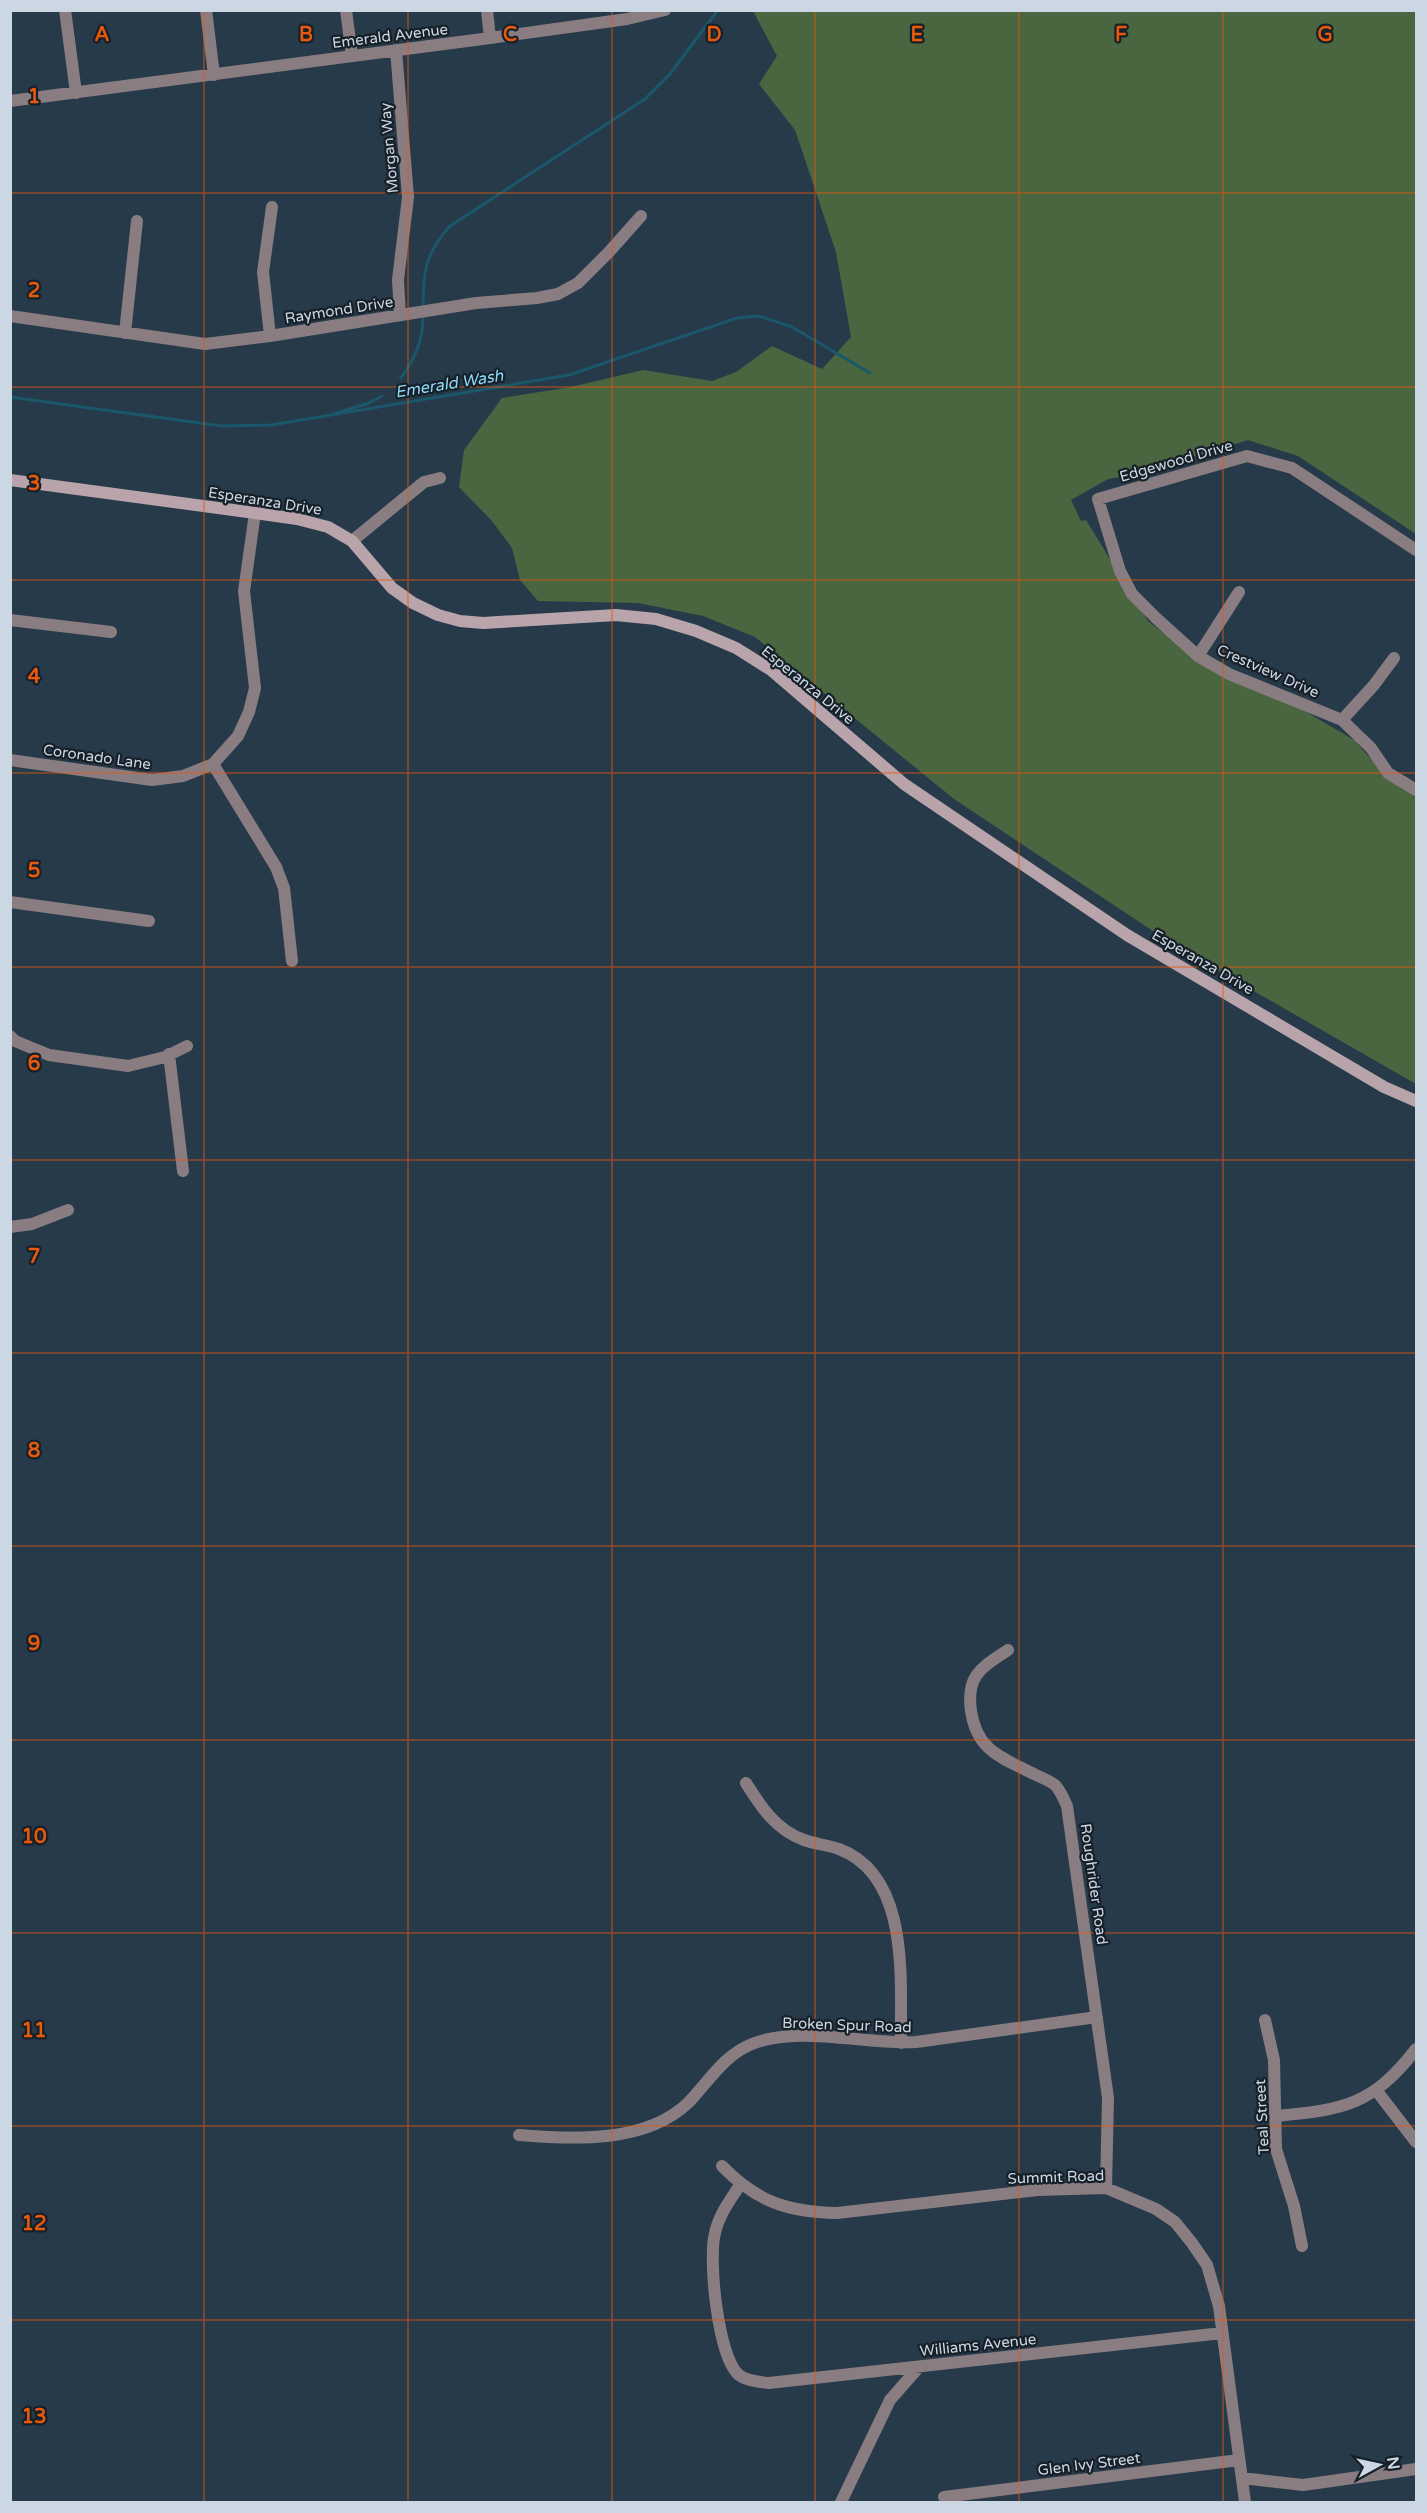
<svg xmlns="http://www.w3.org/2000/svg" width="1427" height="2513" font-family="'Varela Round',sans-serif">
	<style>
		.green { fill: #4a6640 }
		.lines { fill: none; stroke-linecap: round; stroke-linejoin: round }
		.stream { stroke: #1b576b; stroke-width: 3 }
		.minor { stroke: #8a7d82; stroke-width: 12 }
		.secondary { stroke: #b9a4ab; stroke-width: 12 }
		.grid { fill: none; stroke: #e8590c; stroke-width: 1.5; stroke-opacity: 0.55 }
		.labels { text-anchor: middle; stroke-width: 4.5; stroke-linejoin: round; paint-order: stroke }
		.street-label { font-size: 15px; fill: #cbd7e2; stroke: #172028 }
		.water-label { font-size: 16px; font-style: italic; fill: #8ddaf8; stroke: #172028 }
		.grid-label { font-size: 20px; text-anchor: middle; font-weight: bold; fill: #e8590c; stroke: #172028; stroke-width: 4.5; stroke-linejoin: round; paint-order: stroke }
	</style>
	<rect width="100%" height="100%" fill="#263a4a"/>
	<path class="green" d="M753,11H1416V534L1298,456L1248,440L1138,474L1108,479L1071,500L1081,521L1086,520L1148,621L1205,664L1286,700L1354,740L1384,773L1416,793V1084L1177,947L954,799L755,637L703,616L638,603L538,601L520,580L512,548L492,521L459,487L464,450L502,398L571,387L643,370L712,381L736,372L772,346L822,369L851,337L836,252L795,130L759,84L777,56Z"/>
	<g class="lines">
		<path class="stream" d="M423,309C423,273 425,253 450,226L645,99L670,74L718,10
			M401,378C415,358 423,341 423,316
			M10,397L221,426L271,425L569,375L737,318L759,316L792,327L870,373
			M333,414L369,403L382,396"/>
		<path class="minor" d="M65,10L76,93
			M206,10L214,75
			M346,10L352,56
			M487,10L490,38
			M396,50L408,197L398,280L400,315
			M10,101L490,38L627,19L665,10
			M10,316L205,344L270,336L476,303L537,298L558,294L578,283L609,252L641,216
			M125,333L137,221
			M270,336L263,272L272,207
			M352,541L424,482L440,478
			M1416,550L1292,468L1247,456L1098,499L1120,571L1132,594L1156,618L1198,656L1229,674L1342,720L1371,748L1388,773L1416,790
			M10,620L111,632
			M1198,656L1239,592
			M1342,720L1374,685L1394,658
			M10,760L152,780L183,776L213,764L238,736L249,712L255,688L244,591L255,513
			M213,764L276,867L284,888L292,961
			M10,902L149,921
			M10,1036L15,1041L49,1055L128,1066L165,1057L187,1046
			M169,1054L183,1171
			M10,1227L32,1224L68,1210
			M1008,1650C981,1668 966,1675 971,1711C977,1752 1003,1758 1036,1775C1042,1778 1051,1781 1056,1786C1061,1792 1064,1799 1067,1806L1108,2098L1106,2188
			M746,1783C761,1807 776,1830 804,1840C815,1844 828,1845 839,1849C911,1876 900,1982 901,2043
			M1265,2020L1274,2060L1276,2149L1294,2206L1302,2246
			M1376,2090L1416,2142
			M1276,2116C1343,2110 1373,2105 1416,2049
			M519,2135C574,2139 646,2144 689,2102C709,2081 724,2055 752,2044C799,2025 865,2045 916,2042L1097,2017
			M722,2166C757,2202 788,2212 837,2213L1038,2190L1106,2188L1156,2209L1175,2222L1192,2243L1207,2265L1219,2306L1245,2502
			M740,2185C730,2200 719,2215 715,2233C708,2259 718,2358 739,2375C747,2381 759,2382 769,2383L1222,2333
			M1242,2478L1303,2485L1416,2469
			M944,2497L1239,2460
			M841,2502L890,2400L919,2367"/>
		<path class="secondary" d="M10,480L255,513L297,519L328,527L352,541L392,588L413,603L438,615L460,621L483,623L616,615L656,619L696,631L736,648L771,670L904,784L1127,935L1384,1087L1416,1101"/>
	</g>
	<path class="grid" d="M204,10V2502M408,10V2502M612,10V2502M815,10V2502M1019,10V2502M1223,10V2502M10,193H1416M10,387H1416M10,580H1416M10,773H1416M10,967H1416M10,1160H1416M10,1353H1416M10,1546H1416M10,1740H1416M10,1933H1416M10,2126H1416M10,2320H1416"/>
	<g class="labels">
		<g class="street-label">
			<text transform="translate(390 36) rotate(-7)" y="5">Emerald Avenue</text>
			<text transform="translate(389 148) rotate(-95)" y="5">Morgan Way</text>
			<text transform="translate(339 310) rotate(-9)" y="5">Raymond Drive</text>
			<text transform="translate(1176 461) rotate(-16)" y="5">Edgewood Drive</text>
			<text transform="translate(265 501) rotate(9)" y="5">Esperanza Drive</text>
			<text transform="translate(1268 671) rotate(24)" y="5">Crestview Drive</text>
			<text transform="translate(808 685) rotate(39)" y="5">Esperanza Drive</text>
			<text transform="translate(97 757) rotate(8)" y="5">Coronado Lane</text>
			<text transform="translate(1203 962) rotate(30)" y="5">Esperanza Drive</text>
			<text transform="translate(1094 1884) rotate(82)" y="5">Roughrider Road</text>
			<text transform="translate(847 2025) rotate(2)" y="5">Broken Spur Road</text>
			<text transform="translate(1262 2117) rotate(-93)" y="5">Teal Street</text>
			<text transform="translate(1056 2177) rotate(-2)" y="5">Summit Road</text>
			<text transform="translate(978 2345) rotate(-6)" y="5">Williams Avenue</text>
			<text transform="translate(1089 2464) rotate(-7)" y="5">Glen Ivy Street</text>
		</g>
		<g class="water-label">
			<text transform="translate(449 383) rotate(-9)" y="6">Emerald Wash</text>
		</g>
	</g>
	<g class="grid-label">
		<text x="102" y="41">A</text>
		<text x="306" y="41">B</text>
		<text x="510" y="41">C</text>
		<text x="714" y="41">D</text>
		<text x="917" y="41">E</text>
		<text x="1121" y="41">F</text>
		<text x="1325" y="41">G</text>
		<text x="34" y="103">1</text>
		<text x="34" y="297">2</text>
		<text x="34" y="490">3</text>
		<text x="34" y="683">4</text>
		<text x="34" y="877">5</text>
		<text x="34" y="1070">6</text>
		<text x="34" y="1263">7</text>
		<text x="34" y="1457">8</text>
		<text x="34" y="1650">9</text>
		<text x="34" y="1843">10</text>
		<text x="34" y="2037">11</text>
		<text x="34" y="2230">12</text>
		<text x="34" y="2423">13</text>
	</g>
	<rect width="1427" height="2513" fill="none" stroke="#cbd7e2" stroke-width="24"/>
	<g transform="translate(1379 2465) rotate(82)" stroke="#172028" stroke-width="4.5" paint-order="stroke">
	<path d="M0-4.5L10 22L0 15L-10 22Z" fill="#cbd7e2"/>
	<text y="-9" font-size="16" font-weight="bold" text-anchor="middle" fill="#cbd7e2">N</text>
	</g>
</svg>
